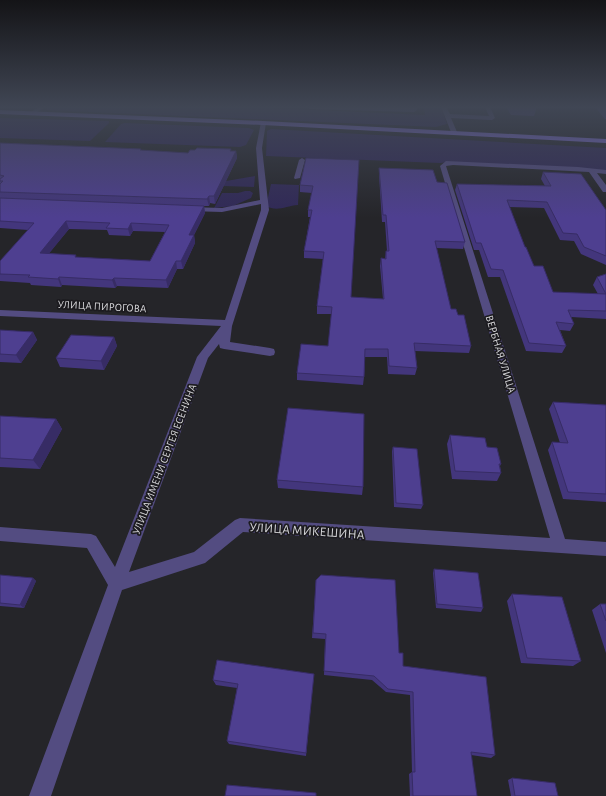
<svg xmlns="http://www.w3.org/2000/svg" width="606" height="796" font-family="'Alegreya Sans',sans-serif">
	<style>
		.green { fill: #302857 }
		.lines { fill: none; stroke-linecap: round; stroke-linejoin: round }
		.minor { fill: #534c81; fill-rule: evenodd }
		.major { fill: #826fdc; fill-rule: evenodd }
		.wall { fill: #43367c; fill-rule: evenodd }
		.shaded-wall { fill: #372c65 }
		.building { fill: #4e3f90; stroke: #372c65; fill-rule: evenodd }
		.labels { text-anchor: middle; stroke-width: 3.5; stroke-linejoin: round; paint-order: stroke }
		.street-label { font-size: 11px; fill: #d5d5d8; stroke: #1c1b1f }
		.near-street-label { font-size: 13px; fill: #d5d5d8; stroke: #1c1b1f }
	</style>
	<rect width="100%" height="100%" fill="#252529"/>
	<path class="green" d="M46,107H248L425,115L424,107H441L447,124L436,127L47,110Z
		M0,118L109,121V123L90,141L0,138Z
		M125,123L249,128L254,130L246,145L240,147L105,142L121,124Z
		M271,129L606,148V171L450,162L440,163L266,156L267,131Z
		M255,176L254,187L223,186L226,181Z
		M271,184L299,185L298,205C286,206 277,212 266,206Z
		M245,191H250L253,193L251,198L233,206L214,208L222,193H238Z"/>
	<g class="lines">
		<path class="minor" d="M39,107H45L35,114H31V112Z
			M307,107L411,108L412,107H416L417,110L414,112L310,109Z
			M441,107H446L450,114L489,116L485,107H490L495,118L492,120L451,118L457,132L454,134L451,132Z
			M261,122L266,123L262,148L269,210L232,326L230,342L270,348L274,349L275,352L274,355L270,356L224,349L220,348L219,344L208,358L129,572L194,552L235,520L240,518L550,538L440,166L446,161L578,167L606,170V174L597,173L606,185V192H603L589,172L453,165L446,166L565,539L606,542V556L243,532L205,563L122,590L51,796H29L108,585L87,548L0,541V527L91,534L96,536L115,567L197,357L221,326L0,316V310L225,320L261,210V204L222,212L189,211L185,209L189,207L222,208L260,200L256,148Z
			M302,158L305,160L300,178L295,179L294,178L299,160Z"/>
		<path class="major" d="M0,110L263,121L606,139V143L263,125L0,114Z"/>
	</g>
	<path class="wall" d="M506,107H537L534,116L511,115Z
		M595,107H606V119H605Z
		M0,143L188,153L195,150L231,149V151H236L237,158L215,204L210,203L209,206H204L205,213L194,235L195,243L183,269H177L168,288L117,286L115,288L62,285L61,287L31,285L30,283L0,281V261L28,230L0,228ZM69,229L107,230L109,235L130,236L133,231L165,232L150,261L77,257L49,253Z
		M306,158L351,297L383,299L380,266L381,258L385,259L386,251H387L385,222H382L379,175V168L437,182L465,242L463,249L436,248L451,309L458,315L471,346L469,353L415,351L417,368L415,375L388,374L387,357H365L364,377L363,385L297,380V373L328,346L332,314H317V306L323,259L304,258V251L310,217H308V210L312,193L300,192V185Z
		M543,172L606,210V265L581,254L574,241L560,240L544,208L509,207L525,247L534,266L553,292L598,294L593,285L597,277L606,274V319L571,317L574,324L570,331L560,330L566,346L562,353L526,351L500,277H488L479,250H474L455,190L457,184L545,186L541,179Z
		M0,330L33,332L37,340L21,363L0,362Z
		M114,337L117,346L104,370L60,367L56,358Z
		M553,402L606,405V502L563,499L548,450L552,442L560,443L549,409Z
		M0,416L56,419L62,429L40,469L0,467Z
		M450,435L487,447L501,464L500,466L501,473L497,481L452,479L447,444Z
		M393,447L423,505L421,509L394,507L392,451Z
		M277,480L363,487L362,495L278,488Z
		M434,569L483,608L481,612L436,608L433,573Z
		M0,575L33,578L36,581L24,608L0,606Z
		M316,580L399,653L403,666L495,755L491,758L471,755L477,796H410L409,774L412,772L410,695L386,692L372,680L324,675L325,639L312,638Z
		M512,594L581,661L573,666L521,663L507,601Z
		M600,604H606V653L592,610Z
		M314,674L306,756L229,744L227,741L237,688L216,685L213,680Z
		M512,778L558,796H511L508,780Z"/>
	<path class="shaded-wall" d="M236,151L237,158L215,204L214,196Z
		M209,196L210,203L209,206L207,199Z
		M204,206L205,213L190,243L189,235Z
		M66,221L69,229L43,261L40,253Z
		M131,223L133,231L130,236L128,229Z
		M194,235L195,243L183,269L181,261Z
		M176,261L177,269L168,288L166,280Z
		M59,277L62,285L61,287L58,279Z
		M114,278L117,286L115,288L112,280Z
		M33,332L37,340L21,363L16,355Z
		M114,337L117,346L104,370L101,361Z
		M56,419L62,429L40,469L33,460Z
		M33,578L36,581L24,608L20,605Z"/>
	<path class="building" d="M0,143L141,149L140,150L188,153L190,150H195L197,148L231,149L230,151H236L214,196H209L207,199L0,192V184L3,181H0V179L4,176L0,175Z
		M306,158L359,160L351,297L384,299L381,258L386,259V251H389L386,215H383L379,168L433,170L437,182L447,183L465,242L435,241L451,309H456L458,315H464L471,346L414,343L417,368L389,366L388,349H365L364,377L297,373L301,344L328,346L332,307L317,306L324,252L304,251L312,210H308L313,186L300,185Z
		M543,172L581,174L606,210V256L584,247L577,234L563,233L547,202L507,200L525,247H526L534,266H543L553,292L606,294V311L568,310L574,324L556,322L566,346L529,343L503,270L491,269L481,243H476L457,184L551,186Z
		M0,198L204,206L189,235H194L181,261H176L166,280L114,278L112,280L59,277L58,279L28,277L30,275L0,274V261L34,223L0,221ZM66,221L110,223L106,228L128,229L131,223L169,225L150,261L75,257L76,255L40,253Z
		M606,274V294L597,277Z
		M0,330L33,332L16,355L0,354Z
		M71,335L114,337L101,361L56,358Z
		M553,402L606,405V494L568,492L552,442L568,443Z
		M288,408L364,414L363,487L277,480Z
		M0,416L56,419L33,460L0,458Z
		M450,435L485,438L487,447L497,448L501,464H499L501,473L455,471Z
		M393,447L417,449L423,505L396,503Z
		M434,569L478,573L483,608L437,604Z
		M0,575L33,578L20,605L0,603Z
		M321,575L395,580L399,653H403V666L486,677L495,755L471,752L477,796H413L412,772H415L413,692L388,689L374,676L324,671L326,634L313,633L316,580Z
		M512,594L562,597L581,661L527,658Z
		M600,604H606V621Z
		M217,660L314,674L306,753L227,741L238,684L213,680Z
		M512,778L555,783L558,796H515Z
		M227,785L316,793V796H225Z"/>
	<linearGradient id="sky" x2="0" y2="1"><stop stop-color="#141417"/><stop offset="0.49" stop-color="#404654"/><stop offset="1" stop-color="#404654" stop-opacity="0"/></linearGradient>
	<rect width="606" height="218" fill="url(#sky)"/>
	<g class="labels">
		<g class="street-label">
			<text transform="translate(102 306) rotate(3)" y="4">УЛИЦА ПИРОГОВА</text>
			<text transform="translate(501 354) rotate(73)" y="4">ВЕРБНАЯ УЛИЦА</text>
			<text transform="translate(164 459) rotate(-69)" y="4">УЛИЦА ИМЕНИ СЕРГЕЯ ЕСЕНИНА</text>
		</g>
		<g class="near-street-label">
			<text transform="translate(307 530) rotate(4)" y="5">УЛИЦА МИКЕШИНА</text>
		</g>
	</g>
</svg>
